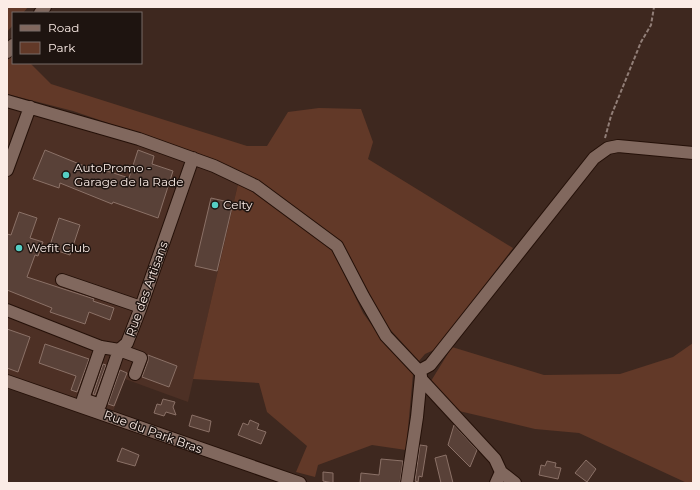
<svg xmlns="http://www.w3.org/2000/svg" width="700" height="490" font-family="Montserrat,sans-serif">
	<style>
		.built { fill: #4d3025 }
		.green { fill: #623928 }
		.building { fill: #594138; stroke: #8b7167 }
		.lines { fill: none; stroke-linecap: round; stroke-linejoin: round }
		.minor-casing { stroke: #241008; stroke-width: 14 }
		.path { stroke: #917e77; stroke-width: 2; stroke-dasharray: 4 2; stroke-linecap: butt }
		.minor { stroke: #81685e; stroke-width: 12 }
		.poi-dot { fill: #55cec4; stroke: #1e1410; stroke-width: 1.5 }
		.labels { text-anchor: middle; stroke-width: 3; stroke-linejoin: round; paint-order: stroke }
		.poi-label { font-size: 12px; fill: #fbece6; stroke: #1e1410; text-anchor: start }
		.street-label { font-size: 12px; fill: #fbece6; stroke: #1e1410 }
	</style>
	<rect width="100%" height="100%" fill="#3e281f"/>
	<path class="built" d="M7,108L57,119L172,154L238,184L188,402L125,379L111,417L7,381Z"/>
	<path class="green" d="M7,7H28L23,13H13V25L7,32Z
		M13,53V63H30L51,84L247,146H267L288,112L319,108L361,109L373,142L368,159L513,248L436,349L425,354L419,361L387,326L341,241L267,187L193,152L73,111L7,94V61Z
		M238,184L262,197L332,249L363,313L387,346L413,374L406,450L372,445L318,465L315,477L296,472L307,446L267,412L259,383L193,379Z
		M693,343V483H687L579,433L535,429L459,411L431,381L452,347L544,375L620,374L673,357Z"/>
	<path class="building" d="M45,150L99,172L101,169L129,178L138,150L154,156L152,164L173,171L158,218L113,202L112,204L60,183L59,188L33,179Z
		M211,198L233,203L217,271L195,266Z
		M19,212L37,218L30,238L43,242L38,256L35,255L27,277L94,299L93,301L114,308L110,320L89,312L85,324L50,312L52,308L7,290V234L11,235Z
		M59,218L80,225L70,255L49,248Z
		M7,329L30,337L18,372L7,368Z
		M45,344L89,359L77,392L71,390L76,376L39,363Z
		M148,355L177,366L169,387L142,377L148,361Z
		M103,364L106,365L95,395L93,394Z
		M120,370L127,373L114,406L108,404Z
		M163,399L175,402L173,407L176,415L166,412L164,416L154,413L157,404L161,405Z
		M192,415L211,421L209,432L189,426Z
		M250,420L259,424L257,429L266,432L261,444L238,435L243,423L248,425Z
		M454,425L477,450L470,467L448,445Z
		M420,445L427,446L422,477L419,476L418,482L415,481Z
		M122,448L139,455L135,466L117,461Z
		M446,455L453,483H441L435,458Z
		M381,459L403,461L400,483H360L361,473L379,475Z
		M586,460L596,469L587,482L575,473Z
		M547,461L556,463L555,467L561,468L558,479L539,475L541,465L545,466Z
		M323,472L333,473V483L323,481Z"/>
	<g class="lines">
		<g class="minor-casing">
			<path id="minor" d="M40,13L45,7
				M7,52L13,45
				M7,101L139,139L214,166L256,186L337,246L363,296L386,336L419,371L430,365L594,158L608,148L618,146L693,153
				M7,170L30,107
				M62,280L141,307
				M7,310L101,347L119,350L127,343L141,307L193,158
				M101,347L83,399L100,405L119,350L141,358L135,374
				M422,380L495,459L501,472L515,483
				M7,381L300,483
				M407,483L417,417L421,376
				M496,483L501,472"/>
		</g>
		<path class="path" d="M605,138L611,116L641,42L651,25L654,7"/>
		<use href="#minor" class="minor"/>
	</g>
	<g class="poi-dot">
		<circle cx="66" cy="175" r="4"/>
		<circle cx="215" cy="205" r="4"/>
		<circle cx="19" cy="248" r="4"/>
	</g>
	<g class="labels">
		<g class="poi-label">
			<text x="74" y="172">AutoPromo -<tspan x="74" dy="14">Garage de la Rade</tspan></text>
			<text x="223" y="209">Celty</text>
			<text x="27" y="252">Wefit Club</text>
		</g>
		<g class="street-label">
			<text transform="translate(147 289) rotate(-70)" y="4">Rue des Artisans</text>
			<text transform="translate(153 432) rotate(20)" y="4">Rue du Park Bras</text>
		</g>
	</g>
	<rect width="700" height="490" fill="none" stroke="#fbece6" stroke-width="16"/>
	<rect x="12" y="12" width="130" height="52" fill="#1e1410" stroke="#766a66"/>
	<rect x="20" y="25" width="20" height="6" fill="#81685e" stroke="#766a66"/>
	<text x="48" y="32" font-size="12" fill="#fbece6">Road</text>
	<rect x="20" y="42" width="20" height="12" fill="#623928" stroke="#766a66"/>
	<text x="48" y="52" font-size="12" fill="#fbece6">Park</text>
</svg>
